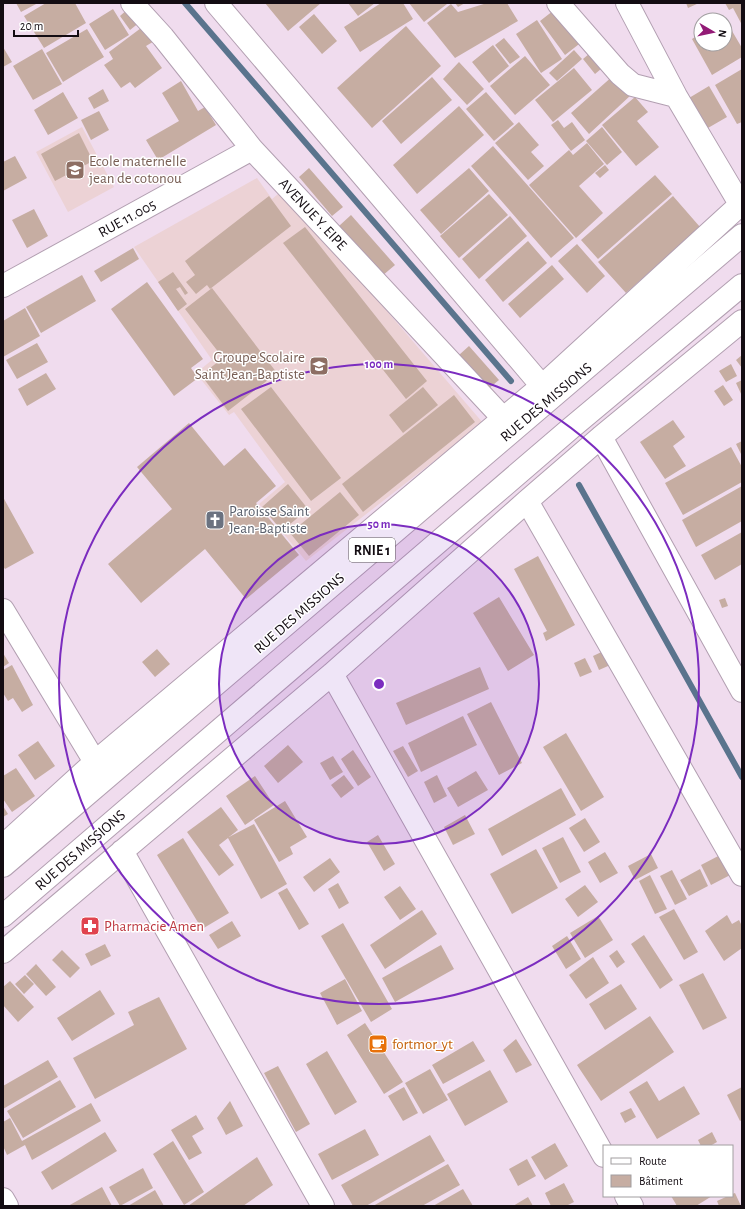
<svg xmlns="http://www.w3.org/2000/svg" width="745" height="1209" font-family="'Alegreya Sans',sans-serif">
	<style>
		.education { fill: #ecd2d5 }
		.lines { fill: none; stroke-linecap: round; stroke-linejoin: round }
		.stream { stroke: #5a748d; stroke-width: 6 }
		.building { fill: #c6ada2 }
		.minor-casing { stroke: #b29fb1; stroke-width: 24 }
		.trunk-casing { stroke: #b29fb1; stroke-width: 24 }
		.minor { stroke: #fff; stroke-width: 22 }
		.trunk { stroke: #fff; stroke-width: 22 }
		.ring { fill: none; stroke: #7b2cbf; stroke-width: 2 }
		.labels { text-anchor: middle; stroke-width: 3; stroke-linejoin: round; paint-order: stroke }
		.shield { fill: #fff; stroke: #5a5559; stroke-width: 1 }
		.shield-label { font-size: 14px; font-weight: bold; fill: #130c12 }
		.education-label { font-size: 15px; fill: #785e54; stroke: #fff; text-anchor: start }
		.street-label { font-size: 15px; fill: #130c12; stroke: #fff }
		.worship-label { font-size: 15px; fill: #5b616d; stroke: #fff; text-anchor: start }
		.health-label { font-size: 15px; fill: #be3a42; stroke: #fff; text-anchor: start }
		.food-label { font-size: 15px; fill: #c56008; stroke: #fff; text-anchor: start }
		.centre { fill: #7b2cbf; stroke: #fff; stroke-width: 2 }
		.ring-label { font-size: 12px; text-anchor: middle; font-weight: bold; fill: #7b2cbf; stroke: #fff; stroke-width: 3; stroke-linejoin: round; paint-order: stroke }
	</style>
	<rect width="100%" height="100%" fill="#f0dcee"/>
	<path class="education" d="M82,127L114,187L68,212L36,152Z
		M257,178L272,199L283,190L483,423L306,561L259,504L285,482L234,412L229,415L196,373L212,360L134,247Z"/>
	<g class="lines">
		<path class="stream" d="M185,3L511,381
			M579,485L742,777"/>
	</g>
	<path class="building" d="M16,3H38L21,12Z
		M46,3H75L86,23L44,48L24,16Z
		M265,3H321L288,31Z
		M348,3H375L358,16Z
		M381,3H403L413,19L360,52L344,27Z
		M409,3H446L447,4L424,22Z
		M455,3H465L458,7Z
		M487,3H507L518,21L455,58L427,23L451,4L458,12Z
		M686,3H699L688,8Z
		M725,3H742V25L733,8L729,10Z
		M558,7L583,41L565,55L540,21Z
		M129,8L140,22L130,30L120,16Z
		M113,9L129,35L105,50L89,24Z
		M314,14L337,41L322,54L299,27Z
		M725,19L742,48V57L712,75L692,39L701,33V44H725Z
		M537,20L562,59L541,73L516,34Z
		M145,25L156,40L146,46L162,68L135,88L130,82L121,88L104,65L113,59L109,52Z
		M406,26L441,66L372,128L337,88Z
		M87,29L104,57L63,82L46,53Z
		M504,38L520,57L510,64L495,45Z
		M493,45L509,66L489,83L472,62Z
		M3,47L12,62L3,67Z
		M596,48L608,63L595,74L583,59Z
		M42,49L62,84L33,100L13,66Z
		M574,50L582,59L557,81L549,73Z
		M525,56L550,85L515,115L490,86Z
		M459,62L484,89L467,105L443,79Z
		M574,68L592,90L553,122L535,100Z
		M742,69V122L737,124L715,85Z
		M614,75L631,95L589,134L571,113Z
		M432,77L452,100L401,144L382,121Z
		M181,81L198,111L205,107L216,125L158,160L146,140L179,121L162,93Z
		M709,86L727,117L701,132L684,101Z
		M103,89L109,101L94,109L88,98Z
		M63,92L78,118L48,135L34,110Z
		M486,92L514,124L494,141L466,109Z
		M635,97L648,112L637,121L659,147L636,166L602,125Z
		M459,106L484,135L417,194L393,165Z
		M99,111L109,130L91,140L81,120Z
		M558,120L564,128L572,122L585,140L571,151L551,125Z
		M519,122L539,145L531,152L544,166L528,180L495,143Z
		M602,127L622,152L607,165L586,141Z
		M79,133L93,161L55,181L41,154Z
		M587,143L604,164L579,186L603,213L576,238L529,185L569,150L573,155Z
		M493,146L574,238L551,258L471,166Z
		M15,156L27,178L3,191V162Z
		M605,165L609,170L600,178L595,173Z
		M309,168L343,207L332,216L299,177Z
		M469,168L489,191L441,234L420,210Z
		M655,175L672,194L598,259L581,240Z
		M489,194L508,215L459,258L440,236Z
		M269,196L291,226L210,289L207,285L196,294L186,282L195,275L185,261Z
		M673,196L700,227L626,293L598,262Z
		M34,209L48,236L27,248L12,220Z
		M351,215L395,265L382,276L339,226Z
		M510,216L527,236L479,279L462,259Z
		M305,227L427,381L406,399L283,243Z
		M528,241L547,263L503,302L485,280Z
		M577,244L605,276L587,293L558,261Z
		M133,248L139,259L101,282L94,271Z
		M552,265L564,279L520,318L508,304Z
		M173,272L188,293L185,295L180,287L176,289L187,304L178,311L158,282Z
		M82,275L96,301L41,333L26,307Z
		M147,282L203,359L191,368L198,378L174,396L111,309Z
		M212,288L277,373L228,411L201,375L223,358L185,309Z
		M25,308L40,336L3,357V321Z
		M37,343L48,362L17,379L6,360Z
		M469,346L499,380L488,389L459,355Z
		M742,355V368L736,360Z
		M731,364L737,376L726,382L719,371Z
		M46,373L56,389L27,406L18,389Z
		M742,380V396L736,383Z
		M723,385L733,400L724,406L714,391Z
		M271,387L341,478L311,501L241,409Z
		M423,387L438,405L403,433L389,415Z
		M454,395L475,422L363,512L342,484Z
		M673,420L685,437L673,446L686,466L665,479L640,442Z
		M189,423L224,466L245,448L276,486L256,503L299,555L246,599L205,549L141,603L108,564L172,509L137,467Z
		M742,441V456L736,444Z
		M731,447L742,467V482L683,515L665,483Z
		M288,484L308,509L282,531L262,507Z
		M742,486V521L696,547L682,520Z
		M340,492L359,515L309,556L290,533Z
		M3,497L34,553L5,569L3,566Z
		M742,532V564L715,580L701,555Z
		M538,556L575,625L546,641L543,633L547,631L514,569Z
		M499,597L534,655L508,671L473,613Z
		M725,598L728,606L722,608L719,600Z
		M610,648L617,662L599,670L593,656Z
		M157,649L170,664L155,677L142,662Z
		M3,653L9,663L3,667Z
		M585,658L592,672L580,677L574,663Z
		M12,665L33,705L22,712L13,698L8,701L3,693V670Z
		M480,667L489,689L406,725L396,703Z
		M491,702L522,763L499,775L467,714Z
		M463,716L477,745L421,772L408,743Z
		M566,733L604,797L581,811L543,747Z
		M38,741L55,766L35,780L18,755Z
		M288,745L303,762L278,783L264,766Z
		M403,746L418,771L408,777L393,751Z
		M353,750L371,777L358,786L341,759Z
		M333,756L343,772L330,780L320,763Z
		M16,768L35,796L12,812L3,799V776Z
		M476,771L488,790L458,807L447,788Z
		M344,775L354,788L341,798L331,785Z
		M437,775L447,796L434,803L424,782Z
		M255,776L274,805L245,825L226,796Z
		M561,788L576,815L502,856L488,829Z
		M285,801L307,837L290,847L293,854L279,862L254,820Z
		M3,806L8,814L3,817Z
		M221,807L238,830L229,837L254,824L287,884L261,899L228,838L219,845L234,865L219,876L187,832Z
		M465,815L475,834L453,845L444,827Z
		M585,818L600,842L584,852L569,828Z
		M378,835L395,864L384,871L367,842Z
		M563,837L581,872L560,883L542,848Z
		M183,838L229,913L202,929L157,855Z
		M536,849L558,888L512,914L490,874Z
		M605,852L618,873L600,883L588,862Z
		M726,852L736,872L711,885L701,865Z
		M651,854L658,868L635,880L628,866Z
		M330,858L340,872L314,892L303,877Z
		M700,869L708,886L689,896L680,880Z
		M672,870L687,899L675,905L660,876Z
		M650,875L667,909L655,914L639,881Z
		M338,883L349,903L339,909L328,889Z
		M585,885L598,902L578,917L565,899Z
		M400,886L416,909L400,920L384,897Z
		M287,888L309,924L299,930L278,893Z
		M674,909L698,952L684,960L659,917Z
		M422,910L437,934L385,969L370,945Z
		M727,915L732,924L739,920L742,926V948L724,961L705,931Z
		M598,916L613,940L585,958L570,933Z
		M232,921L241,936L218,949L209,935Z
		M343,923L392,1009L371,1022L321,936Z
		M644,935L673,980L660,989L631,944Z
		M567,936L581,959L566,969L552,946Z
		M105,944L111,956L91,966L85,954Z
		M441,945L454,969L395,1002L382,978Z
		M62,950L80,968L70,978L52,960Z
		M617,950L625,962L617,968L609,956Z
		M593,957L609,983L586,999L569,975Z
		M36,964L56,987L46,996L26,974Z
		M703,973L727,1018L703,1030L679,985Z
		M25,975L34,984L24,994L15,984Z
		M345,979L362,1011L337,1025L320,993Z
		M10,981L34,1007L18,1022L3,1005V987Z
		M621,984L637,1009L605,1030L589,1004Z
		M100,990L115,1014L72,1041L57,1018Z
		M159,997L187,1049L95,1099L73,1058L134,1025L128,1012Z
		M650,1016L674,1052L601,1101L577,1065Z
		M365,1023L403,1082L384,1094L347,1035Z
		M516,1039L532,1065L516,1073L503,1050Z
		M473,1041L485,1061L443,1084L432,1065Z
		M327,1051L357,1102L335,1115L306,1064Z
		M48,1060L58,1077L3,1109V1086Z
		M278,1066L310,1124L296,1132L264,1073Z
		M430,1069L448,1100L423,1114L405,1083Z
		M490,1070L508,1102L465,1126L447,1094Z
		M60,1080L76,1107L23,1138L7,1111Z
		M647,1081L659,1101L684,1086L700,1114L657,1139L629,1092Z
		M404,1087L418,1113L403,1121L388,1096Z
		M742,1087V1120L740,1121L727,1095Z
		M230,1101L243,1126L226,1135L217,1118Z
		M91,1103L101,1121L32,1160L25,1145L7,1155L3,1146V1122L10,1118L22,1141Z
		M631,1108L636,1117L625,1123L620,1113Z
		M196,1115L204,1129L192,1136L202,1153L189,1160L171,1130Z
		M365,1129L379,1155L332,1180L318,1154Z
		M105,1132L117,1151L52,1190L41,1172Z
		M712,1132L717,1142L710,1146H701L698,1140Z
		M430,1135L445,1161L366,1206H353L341,1185Z
		M173,1141L204,1192L184,1205L153,1154Z
		M555,1143L568,1166L545,1180L531,1157Z
		M257,1157L273,1185L243,1206H188Z
		M527,1159L536,1176L518,1186L509,1169Z
		M448,1164L460,1185L422,1206H373Z
		M143,1168L153,1188L120,1206L109,1187Z
		M564,1183L574,1202L566,1206H551L545,1193Z
		M102,1187L112,1206H68Z
		M463,1189L473,1206H433Z
		M155,1190L164,1206H128Z
		M735,1193L741,1206H719L717,1201L728,1196H732V1194Z
		M671,1196H712L696,1206H677Z
		M528,1197L533,1206H513Z"/>
	<g class="lines">
		<g class="minor-casing">
			<path id="minor" d="M132,3L163,37L252,149L503,418
				M216,3L542,386
				M558,3L620,74L633,85L676,96
				M627,3L676,96L740,204
				M3,286L252,149
				M601,437L742,691
				M527,501L742,875
				M3,610L95,762
				M332,674L604,1156
				M3,846L95,762L542,386L742,203
				M122,851L323,1206
				M3,952L332,674L527,501L601,437L742,321
				M626,1196L632,1206
				M3,1199L7,1206"/>
		</g>
		<g class="trunk-casing">
			<path id="trunk" d="M3,866L742,235
				M3,916L571,428L742,285"/>
		</g>
		<use href="#minor" class="minor"/>
		<use href="#trunk" class="trunk"/>
	</g>
	<circle cx="379" cy="684" r="160" fill="#7b2cbf" fill-opacity=".12"/>
	<g class="ring">
		<circle cx="379" cy="684" r="160"/>
		<circle cx="379" cy="684" r="320"/>
	</g>
	<defs>
		<g id="school-square" transform="scale(1)"><rect x="-9" y="-9" width="18" height="18" rx="4" fill="#8d6e63" stroke="#fff"/><path d="M0-5L7-2L0 1L-7-2ZM-4 1L0 2.5L4 1V4Q0 6-4 4Z" fill="#fff"/></g>
		<g id="church-square" transform="scale(1)"><rect x="-9" y="-9" width="18" height="18" rx="4" fill="#6b7280" stroke="#fff"/><path d="M-1.2-6h2.4v3.5h3.3v2.4h-3.3V6h-2.4V-.1h-3.3v-2.4h3.3Z" fill="#fff"/></g>
		<g id="pharmacy-square" transform="scale(1)"><rect x="-9" y="-9" width="18" height="18" rx="4" fill="#e0444e" stroke="#fff"/><path d="M-2-6h4v4h4v4h-4v4h-4v-4h-4v-4h4Z" fill="#fff"/></g>
		<g id="cafe-square" transform="scale(1)"><rect x="-9" y="-9" width="18" height="18" rx="4" fill="#e8710a" stroke="#fff"/><path d="M-5.5-4.5H6V0H3Q3 3.5 0 3.5H-2.5Q-5.5 3.5-5.5 0ZM3-3.2v2h1.7v-2ZM-6 4.5H4V6H-6Z" fill="#fff"/></g>
	</defs>
	<g fill-rule="evenodd">
		<use href="#school-square" x="75" y="170"/>
		<use href="#school-square" x="319" y="366"/>
		<use href="#church-square" x="215" y="520"/>
		<use href="#pharmacy-square" x="90" y="926"/>
		<use href="#cafe-square" x="378" y="1044"/>
	</g>
	<g class="labels">
		<rect class="shield" x="349" y="538" width="46" height="24" rx="3"/>
		<g class="shield-label">
			<text x="372" y="555">RNIE 1</text>
		</g>
		<g class="education-label">
			<text x="89" y="166">Ecole maternelle<tspan x="89" dy="17">jean de cotonou</tspan></text>
			<text x="305" y="362" text-anchor="end">Groupe Scolaire<tspan x="305" dy="17">Saint Jean-Baptiste</tspan></text>
		</g>
		<g class="street-label">
			<text transform="translate(313 214) rotate(47)" y="5">AVENUE Y. EIPE</text>
			<text transform="translate(127 218) rotate(-29)" y="5">RUE 11.005</text>
			<text transform="translate(546 402) rotate(-40)" y="5">RUE DES MISSIONS</text>
			<text transform="translate(299 613) rotate(-41)" y="5">RUE DES MISSIONS</text>
			<text transform="translate(80 850) rotate(-41)" y="5">RUE DES MISSIONS</text>
		</g>
		<g class="worship-label">
			<text x="229" y="516">Paroisse Saint<tspan x="229" dy="17">Jean-Baptiste</tspan></text>
		</g>
		<g class="health-label">
			<text x="104" y="931">Pharmacie Amen</text>
		</g>
		<g class="food-label">
			<text x="392" y="1049">fortmor_yt</text>
		</g>
	</g>
	<circle cx="379" cy="684" r="6" class="centre"/>
	<g class="ring-label">
		<text x="379" y="368">100 m</text>
		<text x="379" y="528">50 m</text>
	</g>
	<rect width="745" height="1209" fill="none" stroke="#130c12" stroke-width="8"/>
	<rect x="603" y="1145" width="130" height="52" fill="#ffffff" stroke="#a19ea0"/>
	<rect x="611" y="1158" width="20" height="6" fill="#ffffff" stroke="#a19ea0"/>
	<text x="639" y="1165" font-size="12" fill="#130c12">Route</text>
	<rect x="611" y="1175" width="20" height="12" fill="#c6ada2" stroke="#a19ea0"/>
	<text x="639" y="1185" font-size="12" fill="#130c12">Bâtiment</text>
	<g transform="translate(713 32) rotate(99)"><circle r="19" fill="#ffffff" stroke="#a19ea0"/>
	<path d="M0-3L7 15L0 10L-7 15Z" fill="#931a76"/>
	<text y="-6" font-size="11" font-weight="bold" text-anchor="middle" fill="#130c12">N</text>
	</g>
	<path d="M14 30v6h64v-6" fill="none" stroke="#130c12" stroke-width="2"/>
	<text x="20" y="30" font-size="12" fill="#130c12" stroke="#ffffff" stroke-width="3" paint-order="stroke">20 m</text>
</svg>
